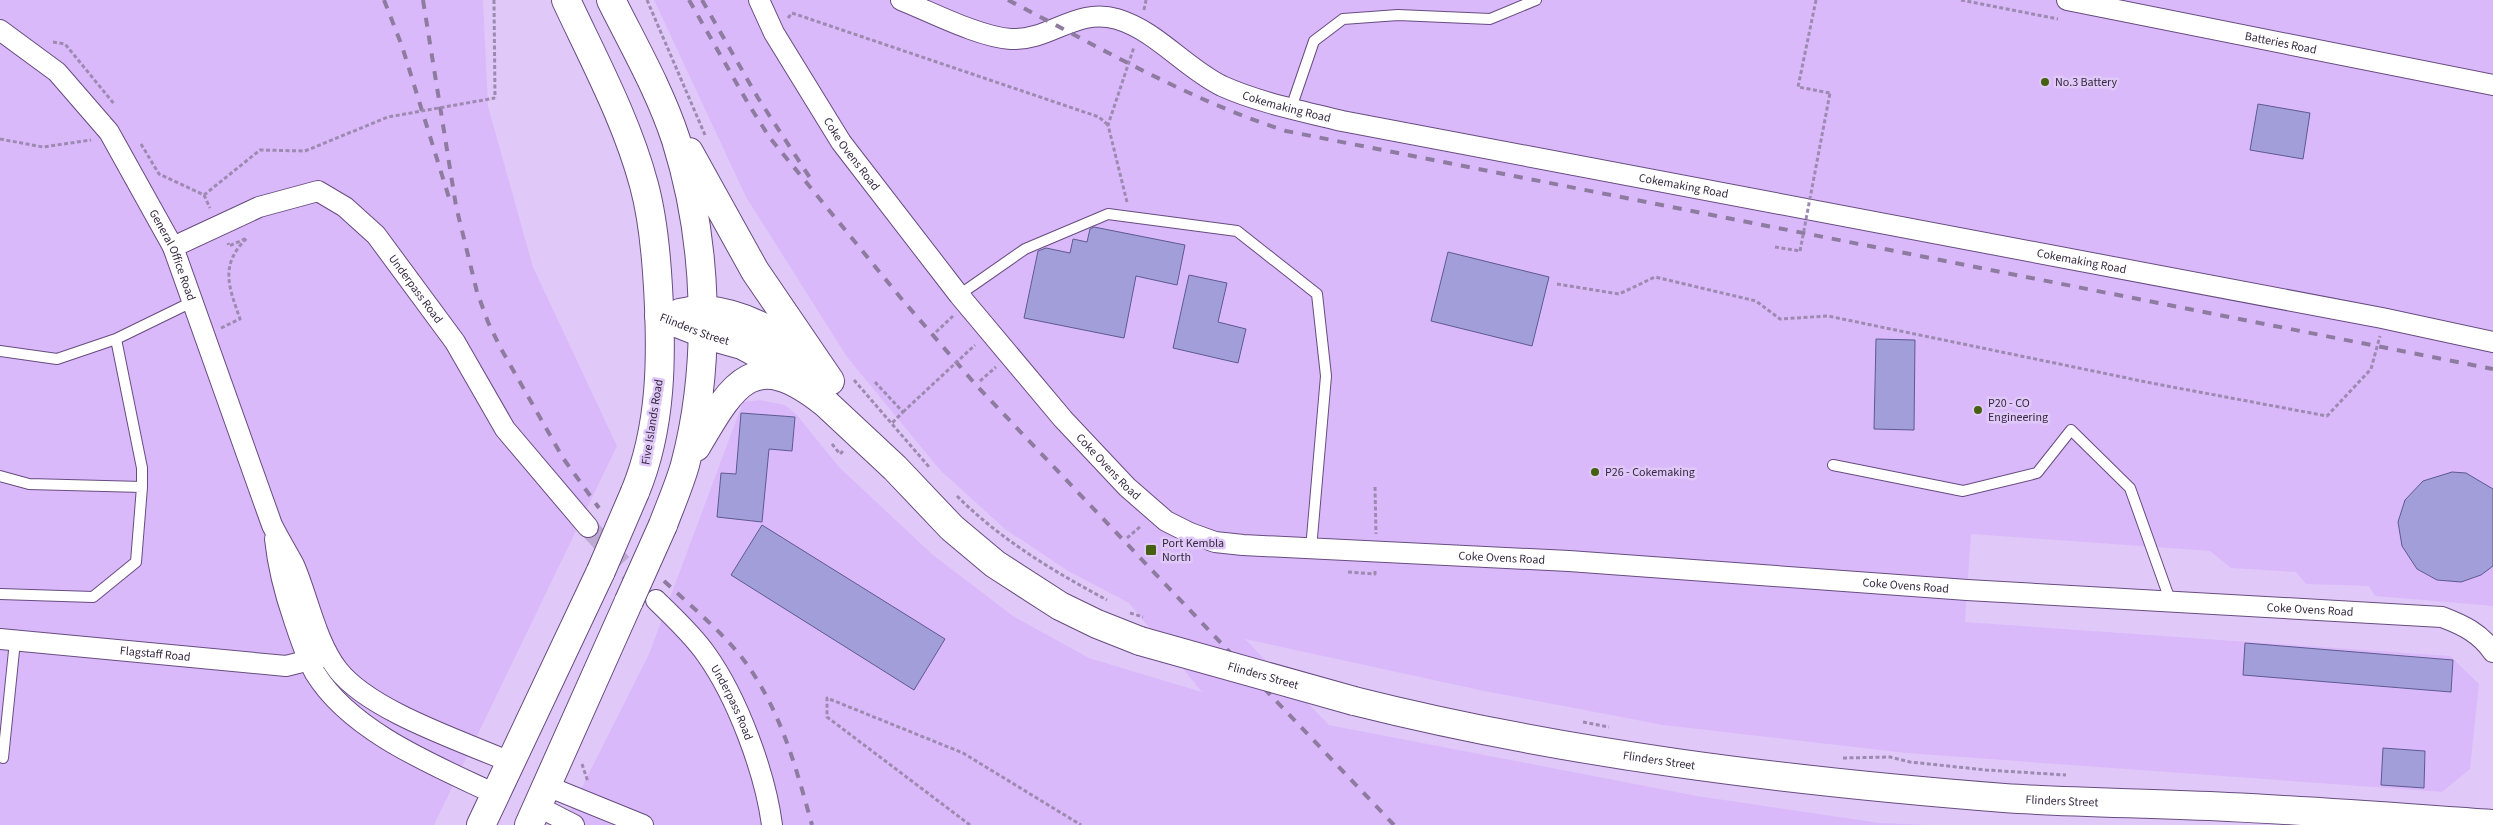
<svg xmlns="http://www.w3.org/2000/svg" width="2493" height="825" font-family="'Source Sans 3',sans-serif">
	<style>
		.built { fill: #dab9fa }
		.building { fill: #a29eda; stroke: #5e5990 }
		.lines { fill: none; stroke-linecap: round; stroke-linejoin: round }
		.street-tunnel { stroke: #bea9d3; stroke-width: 20; stroke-dasharray: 20 10; stroke-linecap: butt }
		.lane-casing { stroke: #674c80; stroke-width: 12 }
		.street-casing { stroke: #674c80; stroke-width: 22 }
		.secondary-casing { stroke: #674c80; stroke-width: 30 }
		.primary-casing { stroke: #674c80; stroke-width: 30 }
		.path { stroke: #9d8ab0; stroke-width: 3; stroke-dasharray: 4 2.5; stroke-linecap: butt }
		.lane { stroke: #fff; stroke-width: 10 }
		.street { stroke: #fff; stroke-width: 20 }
		.secondary { stroke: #fff; stroke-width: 28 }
		.primary { stroke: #fff; stroke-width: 28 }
		.rail { stroke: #8e7ca0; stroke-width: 4; stroke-dasharray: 9 9; stroke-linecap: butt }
		.secondary-bridge-casing { stroke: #674c80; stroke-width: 30; stroke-linecap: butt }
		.primary-bridge-casing { stroke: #674c80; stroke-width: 30; stroke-linecap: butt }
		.path-bridge { stroke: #9d8ab0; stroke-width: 3; stroke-dasharray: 4 2.5; stroke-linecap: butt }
		.secondary-bridge { stroke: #fff; stroke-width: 28 }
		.primary-bridge { stroke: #fff; stroke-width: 28 }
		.poi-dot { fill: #446010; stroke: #e0c9f8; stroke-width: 2 }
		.labels { text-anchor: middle; stroke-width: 5; stroke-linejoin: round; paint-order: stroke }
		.street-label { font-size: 12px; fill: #362a41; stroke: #e0c9f8 }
		.poi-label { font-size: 12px; fill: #362a41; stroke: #e0c9f8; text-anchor: start }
	</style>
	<rect width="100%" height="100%" fill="#e0c9f8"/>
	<path class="built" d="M0,0H483L488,106L533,267L617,446L434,825H0Z
		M654,0H2493V606L2375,596L2369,586L2306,584L2296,572L2231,568L2210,551L1971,534L1965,622L2450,656L2479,684L2470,769L2442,792L1906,753L1663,725L1484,691L1245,639L1329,725L1697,796L1880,823L1928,825H563L649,654L743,402L760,400L785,405L796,414L839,467L933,555L1013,616L1089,658L1202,692L1129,603L1068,571L1005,529L940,470L847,357L746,197Z"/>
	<path class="building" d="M2258,104L2310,113L2303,159L2250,150Z
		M1094,227L1185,245L1177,285L1136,276L1124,338L1024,318L1038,251L1046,248L1070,253L1073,239L1087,242L1090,229Z
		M1448,252L1549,277L1532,346L1431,321Z
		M1189,275L1227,283L1218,322L1246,329L1238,363L1173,348Z
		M1876,339L1915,340L1914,430L1874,429Z
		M741,413L795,417L792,451L769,449L762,522L717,517L721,473L736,474Z
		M2452,472L2466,473L2493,489V566L2481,575L2461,582L2437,580L2417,569L2402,546L2398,522L2405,500L2423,481Z
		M762,525L945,639L914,690L731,575Z
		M2245,643L2453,660L2451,692L2243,675Z
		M2383,748L2425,751L2424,788L2381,785Z"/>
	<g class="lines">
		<path class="street-tunnel" d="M588,527L646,590"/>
		<g class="lane-casing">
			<path id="lane" d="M1291,108L1314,41L1343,19L1398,15L1490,19L1536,0
				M959,295L1025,249L1108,214L1237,231L1317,294L1326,376L1311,549
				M0,351L57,359L116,339L194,301
				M1833,465L1963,491L2037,473L2071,430L2130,488L2170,600
				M0,476L29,484L142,487
				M0,594L93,597L136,562L142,487V468L116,339
				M3,758L15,641"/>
		</g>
		<g class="street-casing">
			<g id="street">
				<path id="s1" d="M759,0L774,33L841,142L959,295L1063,419L1127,487L1166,521L1190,533L1215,542L1243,545L1569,561L1967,590L2442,617C2463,625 2480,633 2493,652"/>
				<path id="s2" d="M901,0C931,12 979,37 1011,39C1050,41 1076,7 1117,19C1157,31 1185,68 1222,86C1260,103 1302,111 1342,121L2382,318L2493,342"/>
				<path id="s3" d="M2067,0L2493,85"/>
				<path id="s4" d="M0,30L57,72L109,132L173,247L272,525C279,539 287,552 294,565C308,597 316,642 338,670C370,711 462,741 510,762"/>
				<path id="s5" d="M173,247L259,207L318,191L345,207L376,235L455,342L505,429L588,527"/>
				<path d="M275,539C278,567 285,594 294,620C300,638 306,657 315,673C351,732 436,766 495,794"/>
				<path id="s6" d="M656,600C673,617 692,634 706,654C737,697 765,772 772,825"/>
				<path id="s7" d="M0,639L286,666L322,657"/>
				<path d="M547,786L643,825"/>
				<path d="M537,806L574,825"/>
			</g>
		</g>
		<g class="secondary-casing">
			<g id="secondary">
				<path d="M680,313C688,312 696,309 704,310C745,313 786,336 814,365"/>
				<path id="s8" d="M659,316L710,336L742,345L783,367L805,384L895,468L952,528L995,564L1060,606L1097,624L1140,641"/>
				<path id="s9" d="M1354,701C1565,754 1787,781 2004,798C2078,803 2154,803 2228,807C2317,811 2405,818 2493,824"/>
			</g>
		</g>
		<g class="primary-casing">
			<path id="primary" d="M566,0C594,60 627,121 644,185C653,218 656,252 658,287C662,356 662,427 635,492
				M611,0C634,46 660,91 676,140C708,242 712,363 685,465C679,486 670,506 663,525
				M689,152L755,271L830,381
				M696,447C733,384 753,346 824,402
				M481,825L601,571
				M529,825L629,601"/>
		</g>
		<path class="path" d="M494,0L495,98
			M647,0L705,135
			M1816,0L1798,87L1830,93
			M1961,0L2058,19
			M1144,10L1146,0
			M788,18L792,13L1099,117L1108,125
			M53,42L65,44L115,105
			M0,139L43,147L91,140
			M141,144L159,174L204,195L260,150L305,151
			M204,195L210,208
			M1127,202L1108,125L1134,47
			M1775,247L1800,251
			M1557,284L1619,294L1655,277L1756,301L1780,319L1828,316L2151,383L2327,416L2371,369L2380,336
			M221,328L240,319C229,287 219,265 247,238L229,246L228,243
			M936,332L953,316
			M854,380L930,468
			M980,381L996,367
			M875,382L903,412L891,424
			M832,444L840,454L843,451
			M1375,487L1376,534
			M957,496C1001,540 1053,571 1107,600
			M1127,538L1141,526
			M1348,572L1375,574V570
			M1583,722L1609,727
			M1843,758L1890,757L1910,762L1986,770L2066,775
			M582,764L588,782
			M970,825L827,717V698L963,753L1081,825"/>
		<use href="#lane" class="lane"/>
		<use href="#street" class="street"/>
		<use href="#secondary" class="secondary"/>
		<use href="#primary" class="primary"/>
		<path class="rail" d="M384,0L402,46L450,201
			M423,0L456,206L477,292L488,322L500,347L563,458L599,508
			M689,0L749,105L770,138L900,297L976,385L1394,825
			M702,0L758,98L814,184
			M1008,0C1099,47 1189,100 1286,131L2493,369
			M664,581C691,606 720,630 743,659C780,708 796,767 812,825"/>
		<g class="secondary-bridge-casing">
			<g id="secondary-bridge">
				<path id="s10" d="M1140,641L1354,701"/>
			</g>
		</g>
		<g class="primary-bridge-casing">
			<path id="primary-bridge" d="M601,571L635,492
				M629,601L663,525"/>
		</g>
		<path class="path-bridge" d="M305,151L388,117L495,98
			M1800,251L1830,93
			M903,412L975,345
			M1130,613L1143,617"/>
		<use href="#secondary-bridge" class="secondary-bridge"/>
		<use href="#primary-bridge" class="primary-bridge"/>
	</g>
	<g class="poi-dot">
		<circle cx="2045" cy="82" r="5"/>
		<circle cx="1978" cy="410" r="5"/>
		<circle cx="1595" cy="472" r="5"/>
		<rect x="1145" y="544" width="12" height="12" rx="2.5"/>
	</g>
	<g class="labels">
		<g class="street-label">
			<text dy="4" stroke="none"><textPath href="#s3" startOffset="218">Batteries Road</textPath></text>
			<text dy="4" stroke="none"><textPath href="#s2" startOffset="420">Cokemaking Road</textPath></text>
			<text dy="4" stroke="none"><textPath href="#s1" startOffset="180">Coke Ovens Road</textPath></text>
			<text dy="4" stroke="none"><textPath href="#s2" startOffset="825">Cokemaking Road</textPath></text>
			<text dy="4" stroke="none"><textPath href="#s4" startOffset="289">General Office Road</textPath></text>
			<text dy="4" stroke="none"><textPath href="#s2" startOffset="1230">Cokemaking Road</textPath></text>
			<text dy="4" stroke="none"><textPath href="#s5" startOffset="296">Underpass Road</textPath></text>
			<text dy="4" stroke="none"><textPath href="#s8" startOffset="38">Flinders Street</textPath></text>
			<text transform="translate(652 422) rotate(-81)" y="4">Five Islands Road</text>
			<text dy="4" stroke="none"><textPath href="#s1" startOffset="585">Coke Ovens Road</textPath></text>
			<text dy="4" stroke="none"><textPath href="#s1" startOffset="1005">Coke Ovens Road</textPath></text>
			<text dy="4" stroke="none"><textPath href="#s1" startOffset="1410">Coke Ovens Road</textPath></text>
			<text dy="4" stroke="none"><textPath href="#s1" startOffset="1815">Coke Ovens Road</textPath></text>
			<text dy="4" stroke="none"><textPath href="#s7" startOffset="156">Flagstaff Road</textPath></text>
			<text dy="4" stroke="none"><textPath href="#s10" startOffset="128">Flinders Street</textPath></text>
			<text dy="4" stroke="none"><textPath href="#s6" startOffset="129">Underpass Road</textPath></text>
			<text dy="4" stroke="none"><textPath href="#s9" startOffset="311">Flinders Street</textPath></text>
			<text dy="4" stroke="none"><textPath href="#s9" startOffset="716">Flinders Street</textPath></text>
		</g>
		<g class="poi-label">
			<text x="2055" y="86">No.3 Battery</text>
			<text x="1988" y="407">P20 - CO<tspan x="1988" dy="14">Engineering</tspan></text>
			<text x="1605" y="476">P26 - Cokemaking</text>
			<text x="1162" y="547">Port Kembla<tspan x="1162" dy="14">North</tspan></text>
		</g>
	</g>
</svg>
